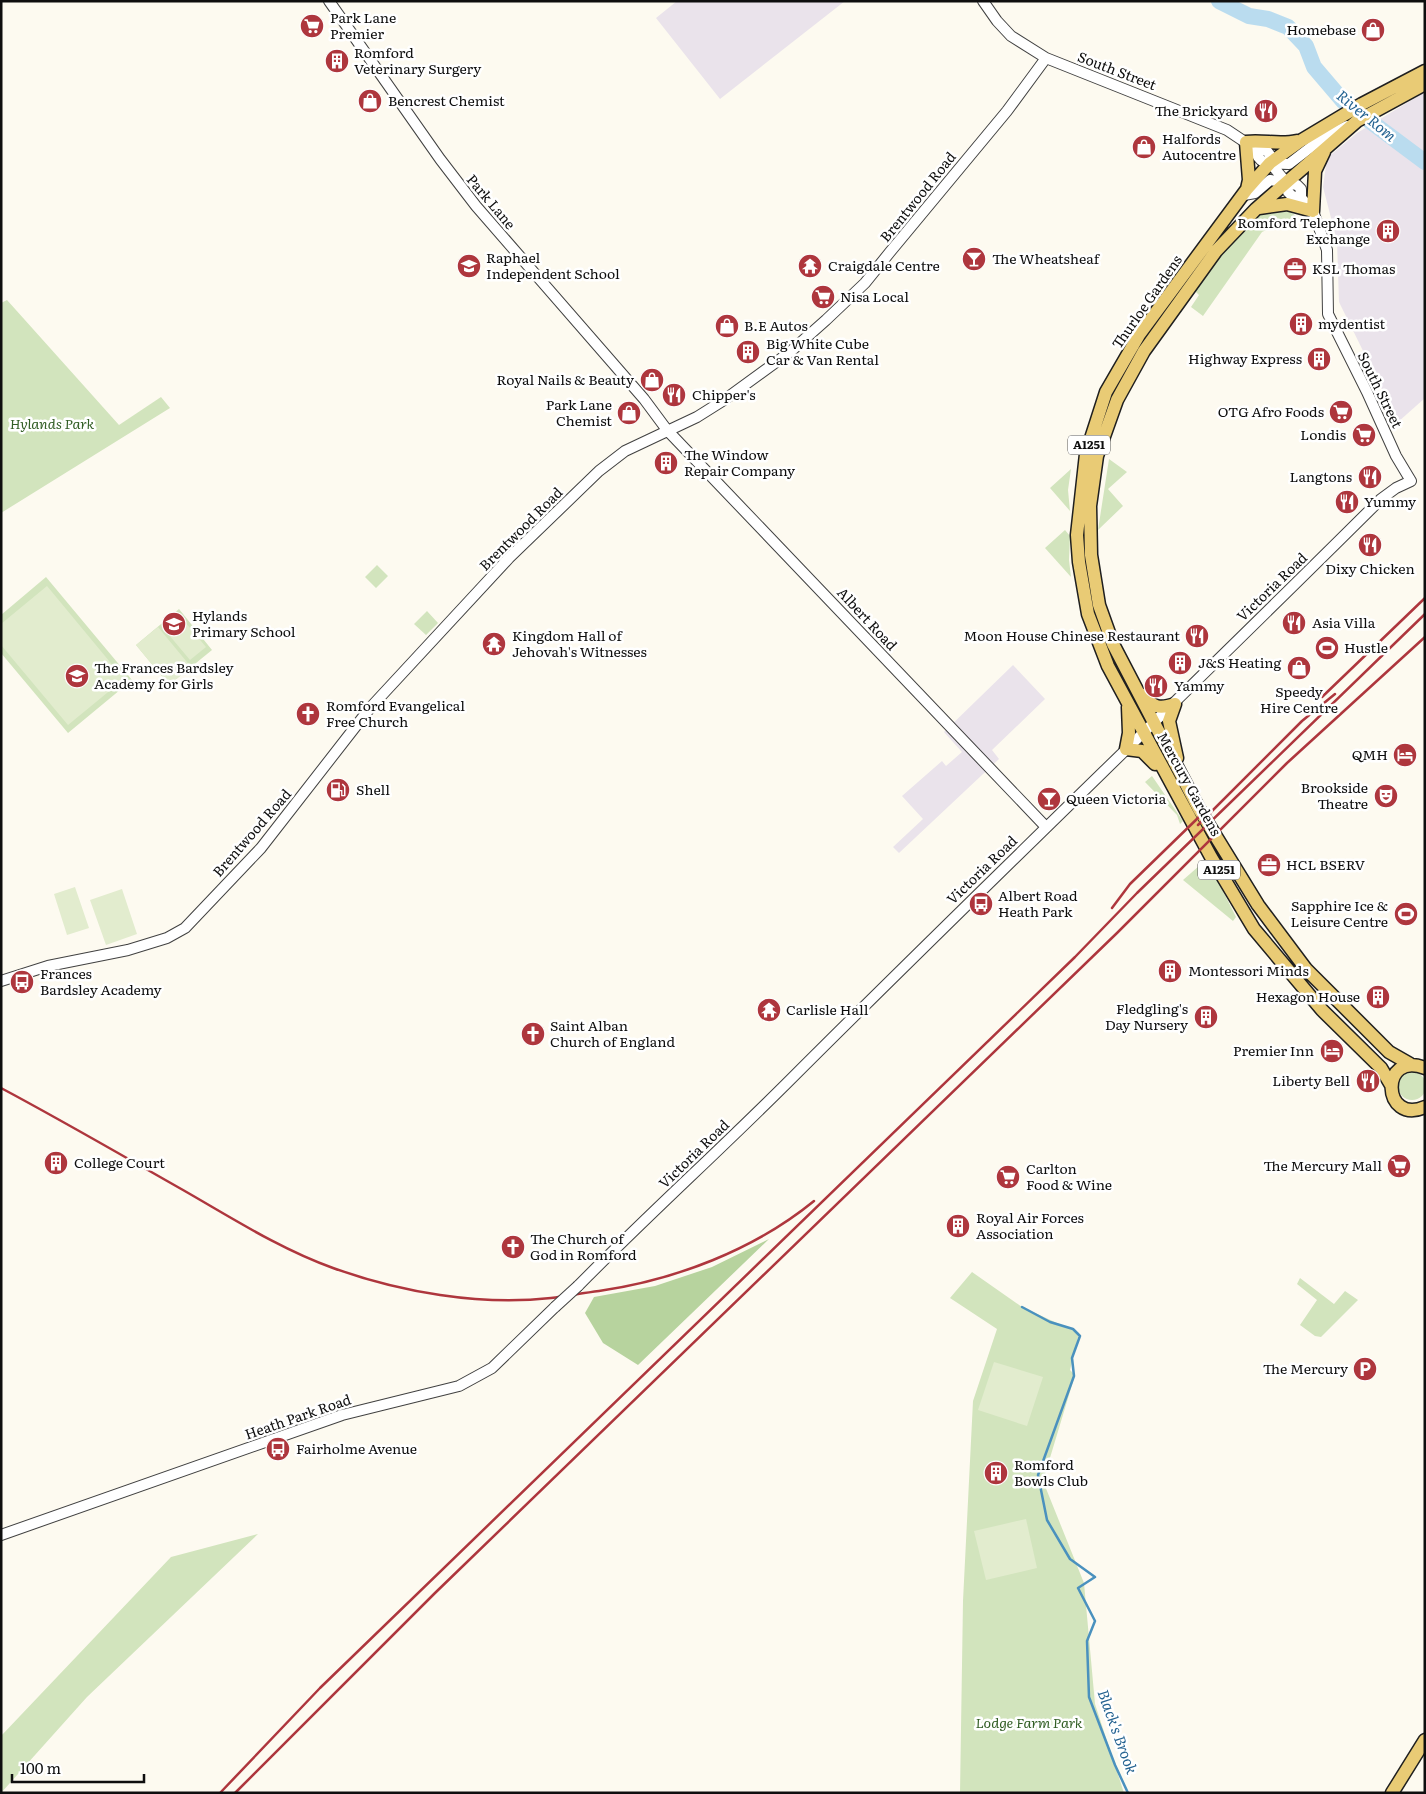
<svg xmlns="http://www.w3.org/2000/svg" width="1426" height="1794" font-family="Literata,serif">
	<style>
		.industrial { fill: #eae3eb }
		.green { fill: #d2e4bd }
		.forest { fill: #b7d39e }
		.pitch { fill: #e2ecce }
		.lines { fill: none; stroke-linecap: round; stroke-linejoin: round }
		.stream { stroke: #4a91be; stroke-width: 2.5 }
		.river { stroke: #badcef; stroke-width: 16 }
		.minor-casing { stroke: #414141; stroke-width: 12 }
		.major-casing { stroke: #1f1f1f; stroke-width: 15 }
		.minor { stroke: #fff; stroke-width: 10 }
		.major { stroke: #e9cb75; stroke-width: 12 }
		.rail { stroke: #ae363d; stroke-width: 2.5 }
		.minor-bridge-casing { stroke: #414141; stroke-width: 12; stroke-linecap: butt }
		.minor-bridge { stroke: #fff; stroke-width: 10 }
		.labels { text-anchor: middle; stroke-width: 5; stroke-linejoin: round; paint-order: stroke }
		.shield { fill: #fff; stroke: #565656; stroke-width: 1 }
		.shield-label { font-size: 12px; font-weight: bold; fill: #0e0e0e }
		.poi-label { font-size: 14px; fill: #0e0e0e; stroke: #fff; text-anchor: start }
		.street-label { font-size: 14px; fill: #0e0e0e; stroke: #fff }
		.park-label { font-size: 14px; font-style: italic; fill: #325e25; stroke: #fff }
		.water-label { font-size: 15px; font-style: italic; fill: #256391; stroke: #fff }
	</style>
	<rect width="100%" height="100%" fill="#fdfaf0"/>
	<path class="industrial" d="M677,1H845L720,99L656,18Z
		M1425,92V398L1398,422L1339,302L1337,241L1323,187L1327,158L1357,133Z
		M1013,665L1045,699L992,750L999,759L899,853L893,847L923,819L902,796L942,761L946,766L962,752L944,732Z"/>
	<path class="green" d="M1288,210L1296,216L1262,232L1203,316L1191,307L1199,295L1194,290C1213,264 1234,226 1265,212C1271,209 1281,210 1288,210Z
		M7,300L119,425L161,397L170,408L1,513V303Z
		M1109,459L1127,472L1108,489L1123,506L1098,530Z
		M1071,469L1068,490L1070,511L1050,488Z
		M1065,530L1070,536L1069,560L1071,577L1045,548Z
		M377,565L388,576L376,588L365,577Z
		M46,577L132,680L68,733L1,653V615Z
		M179,609L212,650L169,685L136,645Z
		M427,611L438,623L426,635L414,624Z
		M1152,776L1183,821L1180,824L1177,815L1145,782Z
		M1207,859L1236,917L1233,921L1183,880Z
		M1398 1086a14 14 0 1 1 28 0a14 14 0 1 1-28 0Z
		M972,1272L1022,1307L1079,1333L1070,1370L1075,1375L1043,1481L1084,1583L1095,1704L1124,1793H960L963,1601L973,1401L997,1329L950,1298Z
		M1300,1278L1334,1304L1345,1291L1358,1300L1321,1337L1315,1336L1300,1325L1317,1300L1297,1284Z
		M258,1534L87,1697L1,1793V1736L171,1557Z"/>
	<path class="forest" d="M769,1239L638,1365L603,1343L585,1313L594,1297L655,1286L712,1267Z"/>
	<path class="pitch" d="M47,586L124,679L68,725L1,645V624Z
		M180,616L206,647L190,660L164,629Z
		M158,627L191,667L169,685L136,645Z
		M75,887L89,928L67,935L54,894Z
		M122,889L137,934L106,945L90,900Z
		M994,1362L1043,1377L1027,1426L978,1410Z
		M1026,1519L1037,1568L986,1580L974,1531Z"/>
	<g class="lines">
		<path class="stream" d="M1022,1307L1050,1322L1073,1329L1080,1336L1072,1358L1074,1376L1038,1475L1047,1520L1070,1559L1095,1577L1078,1588L1095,1621L1087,1641L1089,1697L1115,1765L1128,1793"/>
		<path class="river" d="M1219,1L1249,16L1268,19L1288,27L1306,46L1314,67L1343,101L1425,162"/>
		<g class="minor-casing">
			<path id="minor" d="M329,1L440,159L476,206L644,399L667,430L1046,827
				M1254,148C1260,168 1271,163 1289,164L1324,137L1347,126
				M1244,195L1255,193L1270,180L1297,185L1301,189V198
				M1,981L48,966L128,950L167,938L185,928L261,848L370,708L509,558L599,471L625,451L697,417L724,400L790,352L826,320L865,283L890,252L1007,111L1046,58
				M578,1286C647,1216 720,1150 789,1081C985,885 1185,694 1381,499L1396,488L1411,481L1396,456L1367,392L1328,314L1327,250L1313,211L1301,198L1292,196L1288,192L1286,182L1270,163V155L1267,151L1254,148L1227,130L1046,58L1011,36L997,21L983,1
				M1,1535L342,1415L459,1386L492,1368L555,1307"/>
		</g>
		<g class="major-casing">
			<path id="major" d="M1247,189L1249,180L1246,142C1264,140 1280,145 1297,141
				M1259,208L1287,204L1313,211L1315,171L1324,152
				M1143,695C1153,708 1160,709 1175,704
				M1175,704L1169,721L1177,758
				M1128,707L1129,733L1126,749L1142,751L1155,764
				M1410,1064L1389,1052L1306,969L1258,905L1199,809L1113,644L1099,605L1091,555L1090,506L1097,456L1117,400L1144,351L1216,251L1256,209L1357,121L1425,84
				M1425,1068C1379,1050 1382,1126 1425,1107
				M1391,1085L1381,1068L1322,1010L1254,929L1211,857L1108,666L1088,614L1079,562L1077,535L1086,454L1106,392L1139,335L1247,189L1270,163L1302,140L1362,104L1425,71
				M1392,1793L1425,1740"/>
		</g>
		<use href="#minor" class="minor"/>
		<use href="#major" class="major"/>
		<path class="rail" d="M1322,697L1425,598
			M1198,825L1302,721L1335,694
			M1112,908L1130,884L1201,815
			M1,1088C63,1121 123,1156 183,1190C232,1218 280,1249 333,1268C400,1292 479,1306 551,1298C567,1296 583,1293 599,1291C675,1280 754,1250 814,1201
			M220,1793L320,1688L1075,957L1137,893L1425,614
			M235,1793L435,1593L1117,933L1287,763L1425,637"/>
		<g class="minor-bridge-casing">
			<path id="minor-bridge" d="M555,1307L578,1286"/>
		</g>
		<use href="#minor-bridge" class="minor-bridge"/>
	</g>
	<defs>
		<g id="supermarket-disc" transform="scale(1.25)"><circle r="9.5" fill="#ae363d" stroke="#fff"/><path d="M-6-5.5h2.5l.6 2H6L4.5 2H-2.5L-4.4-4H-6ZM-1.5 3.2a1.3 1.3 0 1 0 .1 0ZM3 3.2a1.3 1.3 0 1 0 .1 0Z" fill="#fff"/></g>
		<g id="shop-disc" transform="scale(1.25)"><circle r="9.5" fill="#ae363d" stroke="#fff"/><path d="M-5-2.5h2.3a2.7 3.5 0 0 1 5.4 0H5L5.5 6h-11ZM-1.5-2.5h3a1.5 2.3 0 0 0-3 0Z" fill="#fff"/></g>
		<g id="building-disc" transform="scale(1.25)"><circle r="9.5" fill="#ae363d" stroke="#fff"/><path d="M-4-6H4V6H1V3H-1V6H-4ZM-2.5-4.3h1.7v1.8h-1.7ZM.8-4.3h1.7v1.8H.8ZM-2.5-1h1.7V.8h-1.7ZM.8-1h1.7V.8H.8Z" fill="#fff"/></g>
		<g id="restaurant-disc" transform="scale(1.25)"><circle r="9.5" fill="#ae363d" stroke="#fff"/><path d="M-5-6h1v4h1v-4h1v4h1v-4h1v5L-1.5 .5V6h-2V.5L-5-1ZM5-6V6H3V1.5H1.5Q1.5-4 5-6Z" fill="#fff"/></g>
		<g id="bar-disc" transform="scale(1.25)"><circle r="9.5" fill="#ae363d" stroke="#fff"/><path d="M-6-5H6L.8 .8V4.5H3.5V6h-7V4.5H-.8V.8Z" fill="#fff"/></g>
		<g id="school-disc" transform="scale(1.25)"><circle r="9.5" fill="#ae363d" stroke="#fff"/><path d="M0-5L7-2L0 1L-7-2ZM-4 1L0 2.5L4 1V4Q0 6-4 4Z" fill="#fff"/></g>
		<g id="temple-disc" transform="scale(1.25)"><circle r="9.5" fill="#ae363d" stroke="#fff"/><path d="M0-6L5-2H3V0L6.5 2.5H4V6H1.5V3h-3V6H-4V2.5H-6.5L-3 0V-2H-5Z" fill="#fff"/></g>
		<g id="office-disc" transform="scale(1.25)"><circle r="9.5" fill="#ae363d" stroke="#fff"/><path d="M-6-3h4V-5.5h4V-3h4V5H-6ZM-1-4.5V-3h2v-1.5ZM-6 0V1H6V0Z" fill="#fff"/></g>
		<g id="stadium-disc" transform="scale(1.25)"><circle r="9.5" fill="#ae363d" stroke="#fff"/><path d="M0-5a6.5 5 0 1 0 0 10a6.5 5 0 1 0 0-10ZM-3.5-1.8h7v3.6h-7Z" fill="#fff"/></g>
		<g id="church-disc" transform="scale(1.25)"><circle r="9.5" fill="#ae363d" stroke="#fff"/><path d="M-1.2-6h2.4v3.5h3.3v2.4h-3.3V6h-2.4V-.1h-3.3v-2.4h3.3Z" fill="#fff"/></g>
		<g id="hotel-disc" transform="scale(1.25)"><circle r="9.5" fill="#ae363d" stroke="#fff"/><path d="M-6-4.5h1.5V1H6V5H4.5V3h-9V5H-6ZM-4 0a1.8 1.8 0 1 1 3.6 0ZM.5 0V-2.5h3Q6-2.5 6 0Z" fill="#fff"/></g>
		<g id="fuel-disc" transform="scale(1.25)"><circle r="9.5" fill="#ae363d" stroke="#fff"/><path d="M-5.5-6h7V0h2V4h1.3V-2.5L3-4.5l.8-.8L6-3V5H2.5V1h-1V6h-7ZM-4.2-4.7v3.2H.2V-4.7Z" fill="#fff"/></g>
		<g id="theatre-disc" transform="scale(1.25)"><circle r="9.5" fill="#ae363d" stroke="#fff"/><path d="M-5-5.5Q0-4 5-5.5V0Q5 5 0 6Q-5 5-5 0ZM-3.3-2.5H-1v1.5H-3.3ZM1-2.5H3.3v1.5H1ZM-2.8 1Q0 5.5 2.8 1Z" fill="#fff"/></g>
		<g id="bus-disc" transform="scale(1.25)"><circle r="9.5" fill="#ae363d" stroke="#fff"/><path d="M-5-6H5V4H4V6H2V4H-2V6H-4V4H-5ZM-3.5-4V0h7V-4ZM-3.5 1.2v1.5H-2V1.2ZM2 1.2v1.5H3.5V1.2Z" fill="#fff"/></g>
		<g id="parking-disc" transform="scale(1.25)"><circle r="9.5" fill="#ae363d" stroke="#fff"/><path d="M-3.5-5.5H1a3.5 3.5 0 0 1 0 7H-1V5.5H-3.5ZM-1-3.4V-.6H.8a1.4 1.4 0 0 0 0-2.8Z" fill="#fff"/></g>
	</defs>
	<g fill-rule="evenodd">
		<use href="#supermarket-disc" x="312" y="26"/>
		<use href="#shop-disc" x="1373" y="30"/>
		<use href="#building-disc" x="337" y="61"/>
		<use href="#shop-disc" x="370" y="101"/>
		<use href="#restaurant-disc" x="1266" y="111"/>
		<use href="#shop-disc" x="1144" y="147"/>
		<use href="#building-disc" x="1388" y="231"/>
		<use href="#bar-disc" x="974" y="259"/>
		<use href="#school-disc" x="469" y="266"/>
		<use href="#temple-disc" x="810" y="266"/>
		<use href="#office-disc" x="1295" y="269"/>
		<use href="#supermarket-disc" x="823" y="297"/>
		<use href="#building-disc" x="1301" y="324"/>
		<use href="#shop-disc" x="727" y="326"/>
		<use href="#building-disc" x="748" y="352"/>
		<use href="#building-disc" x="1319" y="359"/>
		<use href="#shop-disc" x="652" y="380"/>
		<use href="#restaurant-disc" x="674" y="395"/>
		<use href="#supermarket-disc" x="1341" y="412"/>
		<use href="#shop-disc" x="629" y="413"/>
		<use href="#supermarket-disc" x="1364" y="435"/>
		<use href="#building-disc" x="666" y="463"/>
		<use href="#restaurant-disc" x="1370" y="477"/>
		<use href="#restaurant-disc" x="1347" y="502"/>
		<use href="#restaurant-disc" x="1370" y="545"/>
		<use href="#restaurant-disc" x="1294" y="623"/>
		<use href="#school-disc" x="174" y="624"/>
		<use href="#restaurant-disc" x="1197" y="636"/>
		<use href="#temple-disc" x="494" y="644"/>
		<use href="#stadium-disc" x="1327" y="648"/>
		<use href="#building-disc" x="1180" y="663"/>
		<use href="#shop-disc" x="1299" y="668"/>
		<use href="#school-disc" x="77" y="676"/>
		<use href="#restaurant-disc" x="1156" y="686"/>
		<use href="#church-disc" x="308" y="714"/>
		<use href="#hotel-disc" x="1405" y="755"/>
		<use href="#fuel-disc" x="338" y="790"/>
		<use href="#theatre-disc" x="1386" y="796"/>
		<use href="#bar-disc" x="1049" y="799"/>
		<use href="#office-disc" x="1269" y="865"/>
		<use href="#bus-disc" x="981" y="904"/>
		<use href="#stadium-disc" x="1406" y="914"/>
		<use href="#building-disc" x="1170" y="971"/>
		<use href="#bus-disc" x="22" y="982"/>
		<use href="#building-disc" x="1378" y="997"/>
		<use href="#temple-disc" x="769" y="1010"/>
		<use href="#building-disc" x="1206" y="1017"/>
		<use href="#church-disc" x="533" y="1034"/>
		<use href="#hotel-disc" x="1332" y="1051"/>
		<use href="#restaurant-disc" x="1368" y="1081"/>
		<use href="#building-disc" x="56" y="1163"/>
		<use href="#supermarket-disc" x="1399" y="1166"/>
		<use href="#supermarket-disc" x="1008" y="1177"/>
		<use href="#building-disc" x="958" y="1226"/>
		<use href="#church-disc" x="513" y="1247"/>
		<use href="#parking-disc" x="1365" y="1369"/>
		<use href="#bus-disc" x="278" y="1449"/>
		<use href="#building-disc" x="996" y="1473"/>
	</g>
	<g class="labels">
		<g class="shield">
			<rect x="1068" y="435.5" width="42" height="19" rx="4"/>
			<rect x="1198" y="860.5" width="42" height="19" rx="4"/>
		</g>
		<g class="shield-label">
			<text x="1089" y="449">A1251</text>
			<text x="1219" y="874">A1251</text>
		</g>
		<g class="poi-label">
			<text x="330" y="23">Park Lane<tspan x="330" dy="16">Premier</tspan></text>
			<text x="1356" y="35" text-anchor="end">Homebase</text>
			<text x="354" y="58">Romford<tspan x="354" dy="16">Veterinary Surgery</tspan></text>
			<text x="388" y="106">Bencrest Chemist</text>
			<text x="1248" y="116" text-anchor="end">The Brickyard</text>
			<text x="1162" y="144">Halfords<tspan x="1162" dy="16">Autocentre</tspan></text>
			<text x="1370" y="228" text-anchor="end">Romford Telephone<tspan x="1370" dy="16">Exchange</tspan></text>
			<text x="486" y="263">Raphael<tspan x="486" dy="16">Independent School</tspan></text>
			<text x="992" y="264">The Wheatsheaf</text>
			<text x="828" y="271">Craigdale Centre</text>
			<text x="1312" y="274">KSL Thomas</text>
			<text x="840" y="302">Nisa Local</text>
			<text x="1318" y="329">mydentist</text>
			<text x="744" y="331">B.E Autos</text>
			<text x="766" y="349">Big White Cube<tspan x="766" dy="16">Car &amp; Van Rental</tspan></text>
			<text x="1302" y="364" text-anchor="end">Highway Express</text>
			<text x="634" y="385" text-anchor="end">Royal Nails &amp; Beauty</text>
			<text x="692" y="400">Chipper's</text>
			<text x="612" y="410" text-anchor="end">Park Lane<tspan x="612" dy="16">Chemist</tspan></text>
			<text x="1324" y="417" text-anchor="end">OTG Afro Foods</text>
			<text x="1346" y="440" text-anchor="end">Londis</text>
			<text x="684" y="460">The Window<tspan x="684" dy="16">Repair Company</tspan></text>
			<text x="1352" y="482" text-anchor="end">Langtons</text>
			<text x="1364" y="507">Yummy</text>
			<text x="1370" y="574" text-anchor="middle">Dixy Chicken</text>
			<text x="192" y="621">Hylands<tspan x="192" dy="16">Primary School</tspan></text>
			<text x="1312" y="628">Asia Villa</text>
			<text x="512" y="641">Kingdom Hall of<tspan x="512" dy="16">Jehovah's Witnesses</tspan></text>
			<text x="1180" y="641" text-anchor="end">Moon House Chinese Restaurant</text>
			<text x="1344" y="653">Hustle</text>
			<text x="1198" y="668">J&amp;S Heating</text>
			<text x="94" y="673">The Frances Bardsley<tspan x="94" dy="16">Academy for Girls</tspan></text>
			<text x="1174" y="691">Yammy</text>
			<text x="1299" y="697" text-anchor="middle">Speedy<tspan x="1299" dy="16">Hire Centre</tspan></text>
			<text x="326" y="711">Romford Evangelical<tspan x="326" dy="16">Free Church</tspan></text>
			<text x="1388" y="760" text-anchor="end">QMH</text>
			<text x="1368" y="793" text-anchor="end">Brookside<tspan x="1368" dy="16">Theatre</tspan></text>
			<text x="356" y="795">Shell</text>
			<text x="1066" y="804">Queen Victoria</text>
			<text x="1286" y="870">HCL BSERV</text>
			<text x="998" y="901">Albert Road<tspan x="998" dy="16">Heath Park</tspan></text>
			<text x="1388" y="911" text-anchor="end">Sapphire Ice &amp;<tspan x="1388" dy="16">Leisure Centre</tspan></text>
			<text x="1188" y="976">Montessori Minds</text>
			<text x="40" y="979">Frances<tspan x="40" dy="16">Bardsley Academy</tspan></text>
			<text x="1360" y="1002" text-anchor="end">Hexagon House</text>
			<text x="1188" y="1014" text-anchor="end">Fledgling's<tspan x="1188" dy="16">Day Nursery</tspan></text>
			<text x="786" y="1015">Carlisle Hall</text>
			<text x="550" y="1031">Saint Alban<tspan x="550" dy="16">Church of England</tspan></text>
			<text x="1314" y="1056" text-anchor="end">Premier Inn</text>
			<text x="1350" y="1086" text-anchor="end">Liberty Bell</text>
			<text x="74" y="1168">College Court</text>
			<text x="1382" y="1171" text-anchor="end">The Mercury Mall</text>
			<text x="1026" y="1174">Carlton<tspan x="1026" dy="16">Food &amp; Wine</tspan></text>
			<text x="976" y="1223">Royal Air Forces<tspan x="976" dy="16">Association</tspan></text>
			<text x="530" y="1244">The Church of<tspan x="530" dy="16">God in Romford</tspan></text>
			<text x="1348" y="1374" text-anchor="end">The Mercury</text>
			<text x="296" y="1454">Fairholme Avenue</text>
			<text x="1014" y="1470">Romford<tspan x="1014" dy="16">Bowls Club</tspan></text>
		</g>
		<g class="street-label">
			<text transform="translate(1117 71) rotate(21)" y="5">South Street</text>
			<text transform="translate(918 197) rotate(-51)" y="5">Brentwood Road</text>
			<text transform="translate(491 202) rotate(50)" y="5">Park Lane</text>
			<text transform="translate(1147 302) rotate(-55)" y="5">Thurloe Gardens</text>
			<text transform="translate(1380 390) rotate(64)" y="5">South Street</text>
			<text transform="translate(521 529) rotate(-45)" y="5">Brentwood Road</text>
			<text transform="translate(1272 587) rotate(-44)" y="5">Victoria Road</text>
			<text transform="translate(867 619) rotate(47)" y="5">Albert Road</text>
			<text transform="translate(1189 784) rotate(61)" y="5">Mercury Gardens</text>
			<text transform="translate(252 833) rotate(-49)" y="5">Brentwood Road</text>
			<text transform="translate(982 870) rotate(-44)" y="5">Victoria Road</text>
			<text transform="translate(694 1154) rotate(-44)" y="5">Victoria Road</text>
			<text transform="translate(298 1417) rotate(-19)" y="5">Heath Park Road</text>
		</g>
		<g class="park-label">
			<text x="52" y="429">Hylands Park</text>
			<text x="1029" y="1728">Lodge Farm Park</text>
		</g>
		<g class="water-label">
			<text transform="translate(1366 116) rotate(39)" y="5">River Rom</text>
			<text transform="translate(1117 1732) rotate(70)" y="5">Black's Brook</text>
		</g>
	</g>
	<rect width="1426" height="1794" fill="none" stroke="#0e0e0e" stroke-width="5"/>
	<path d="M12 1774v8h132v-8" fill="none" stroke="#0e0e0e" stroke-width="2.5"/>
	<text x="20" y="1774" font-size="15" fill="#0e0e0e" stroke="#ffffff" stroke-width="4" paint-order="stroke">100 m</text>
</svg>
